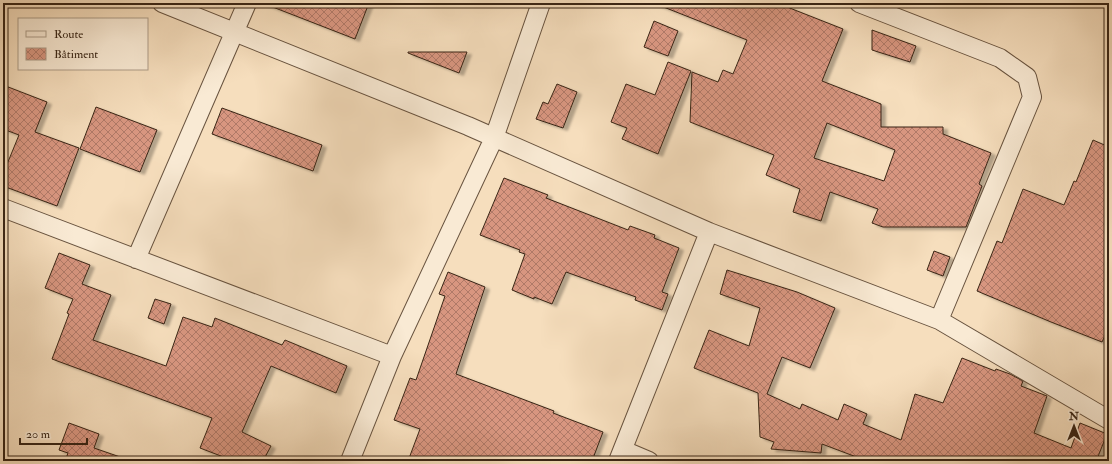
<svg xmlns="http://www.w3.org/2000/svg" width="1112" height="464" font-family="'IM FELL Double Pica',serif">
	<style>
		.building { fill: url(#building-cross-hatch); stroke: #392515; fill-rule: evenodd; filter: url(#shadow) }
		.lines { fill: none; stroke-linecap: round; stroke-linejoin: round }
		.street-casing { stroke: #68533f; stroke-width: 20 }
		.street { stroke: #f9ead4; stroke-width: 18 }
	</style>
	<defs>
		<pattern id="building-cross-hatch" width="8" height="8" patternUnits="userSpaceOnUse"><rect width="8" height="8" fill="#d89680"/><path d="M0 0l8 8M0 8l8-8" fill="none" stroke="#b07a68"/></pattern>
		<filter id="shadow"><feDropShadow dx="4.5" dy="2.5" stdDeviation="1" flood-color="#0004"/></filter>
	</defs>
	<rect width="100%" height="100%" fill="#f6debd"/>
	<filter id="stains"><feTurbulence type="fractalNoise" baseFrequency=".005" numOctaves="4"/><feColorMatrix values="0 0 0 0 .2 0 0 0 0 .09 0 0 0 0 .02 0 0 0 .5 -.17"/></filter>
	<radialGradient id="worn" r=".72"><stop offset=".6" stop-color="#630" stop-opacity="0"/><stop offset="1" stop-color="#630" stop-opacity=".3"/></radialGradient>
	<path class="building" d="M265,3H369L355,39L265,4Z
		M656,3H777L843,29L822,81L881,104V127H943V134L991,153L979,184L982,186L966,227H883L872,223L878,209L830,192L821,221L793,212L800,189L766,175L774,155L690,122L692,72L718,82L723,70L733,74L747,40L656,4ZM827,123L895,150L884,181L814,158Z
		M654,21L678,31L668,56L644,47Z
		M872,30L916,46L910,62L872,50Z
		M408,52H467L459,73L408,53Z
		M668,62L691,71L658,154L622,139L627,128L611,122L626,84L655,95Z
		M557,84L577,92L563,128L536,119L543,102L548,104Z
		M3,85L47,102L35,132L79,148L57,206L3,186V174L19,135L3,129Z
		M96,107L157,130L140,172L80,149Z
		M222,108L322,145L313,171L212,134Z
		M1093,140L1109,147V327L1102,342L1051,322L977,291L997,241L1002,243L1023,189L1064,205L1074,181L1076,182Z
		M504,178L548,195L546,198L628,230L630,226L655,235L654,238L679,248L662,292L668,294L662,310L635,300L636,297L566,272L552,304L534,297V299L512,290L525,254L519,252L520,250L480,235Z
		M934,251L950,257L943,276L927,270Z
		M59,253L90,265L82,284L111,295L93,340L166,366L183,317L212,327L215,318L282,345L285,340L347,366L336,393L271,366L242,432L271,446L263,461H234L200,448L212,418L52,359L69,314L67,313L73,299L45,288Z
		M727,270L797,292L835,308L810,368L782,357L767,394L800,409L802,404L838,420L844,404L867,414L863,424L901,440L915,394L943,403L962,358L995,371L996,369L1010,374L1023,381L1021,386L1047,396L1034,433L1071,448L1080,423L1107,434L1097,459L1101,461H867L822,444L821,453L771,449L774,442L760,437L758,393L694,368L709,330L749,346L760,308L720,294Z
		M448,272L485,287L456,374L554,411L553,413L603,432L592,461H408L420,429L394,420L410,378L416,380L445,296L439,294Z
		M155,299L171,304L164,324L148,318Z
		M69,423L99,434L94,448L126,459L125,461H65L68,453L59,450Z"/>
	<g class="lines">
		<g class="street-casing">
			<path id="street" d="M162,3L468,126L709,232L939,320L1109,420
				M859,3L1000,58L1027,77L1032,97L939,320
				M3,208L392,356
				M136,259L247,3
				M623,450L649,461
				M350,461L392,356L494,138L541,3
				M618,461L709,232"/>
		</g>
		<use href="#street" class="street"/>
	</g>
	<rect width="1112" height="464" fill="none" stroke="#f6debd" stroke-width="16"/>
	<rect x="4" y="4" width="1104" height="456" fill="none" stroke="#392515" stroke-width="2"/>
	<rect x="8" y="8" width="1096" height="448" fill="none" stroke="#392515"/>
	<rect x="18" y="18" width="130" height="52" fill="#f9ead4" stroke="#ac9b88"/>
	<rect x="26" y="31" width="20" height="6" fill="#f9ead4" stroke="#ac9b88"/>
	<text x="54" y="38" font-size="12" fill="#392515">Route</text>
	<rect x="26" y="48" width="20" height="12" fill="url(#building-cross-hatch)" stroke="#ac9b88"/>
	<text x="54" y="58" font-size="12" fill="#392515">Bâtiment</text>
	<g transform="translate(1074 426)" stroke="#f9ead4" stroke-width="3" paint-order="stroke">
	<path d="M0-3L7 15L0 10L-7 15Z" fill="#392515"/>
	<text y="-6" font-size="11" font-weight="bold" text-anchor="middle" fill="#392515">N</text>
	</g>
	<path d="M20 438v6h67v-6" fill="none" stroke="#392515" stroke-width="2"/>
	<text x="26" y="438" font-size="12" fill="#392515" stroke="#f9ead4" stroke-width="3" paint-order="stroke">20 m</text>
	<rect width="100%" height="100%" filter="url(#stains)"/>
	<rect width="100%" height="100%" fill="url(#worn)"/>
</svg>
